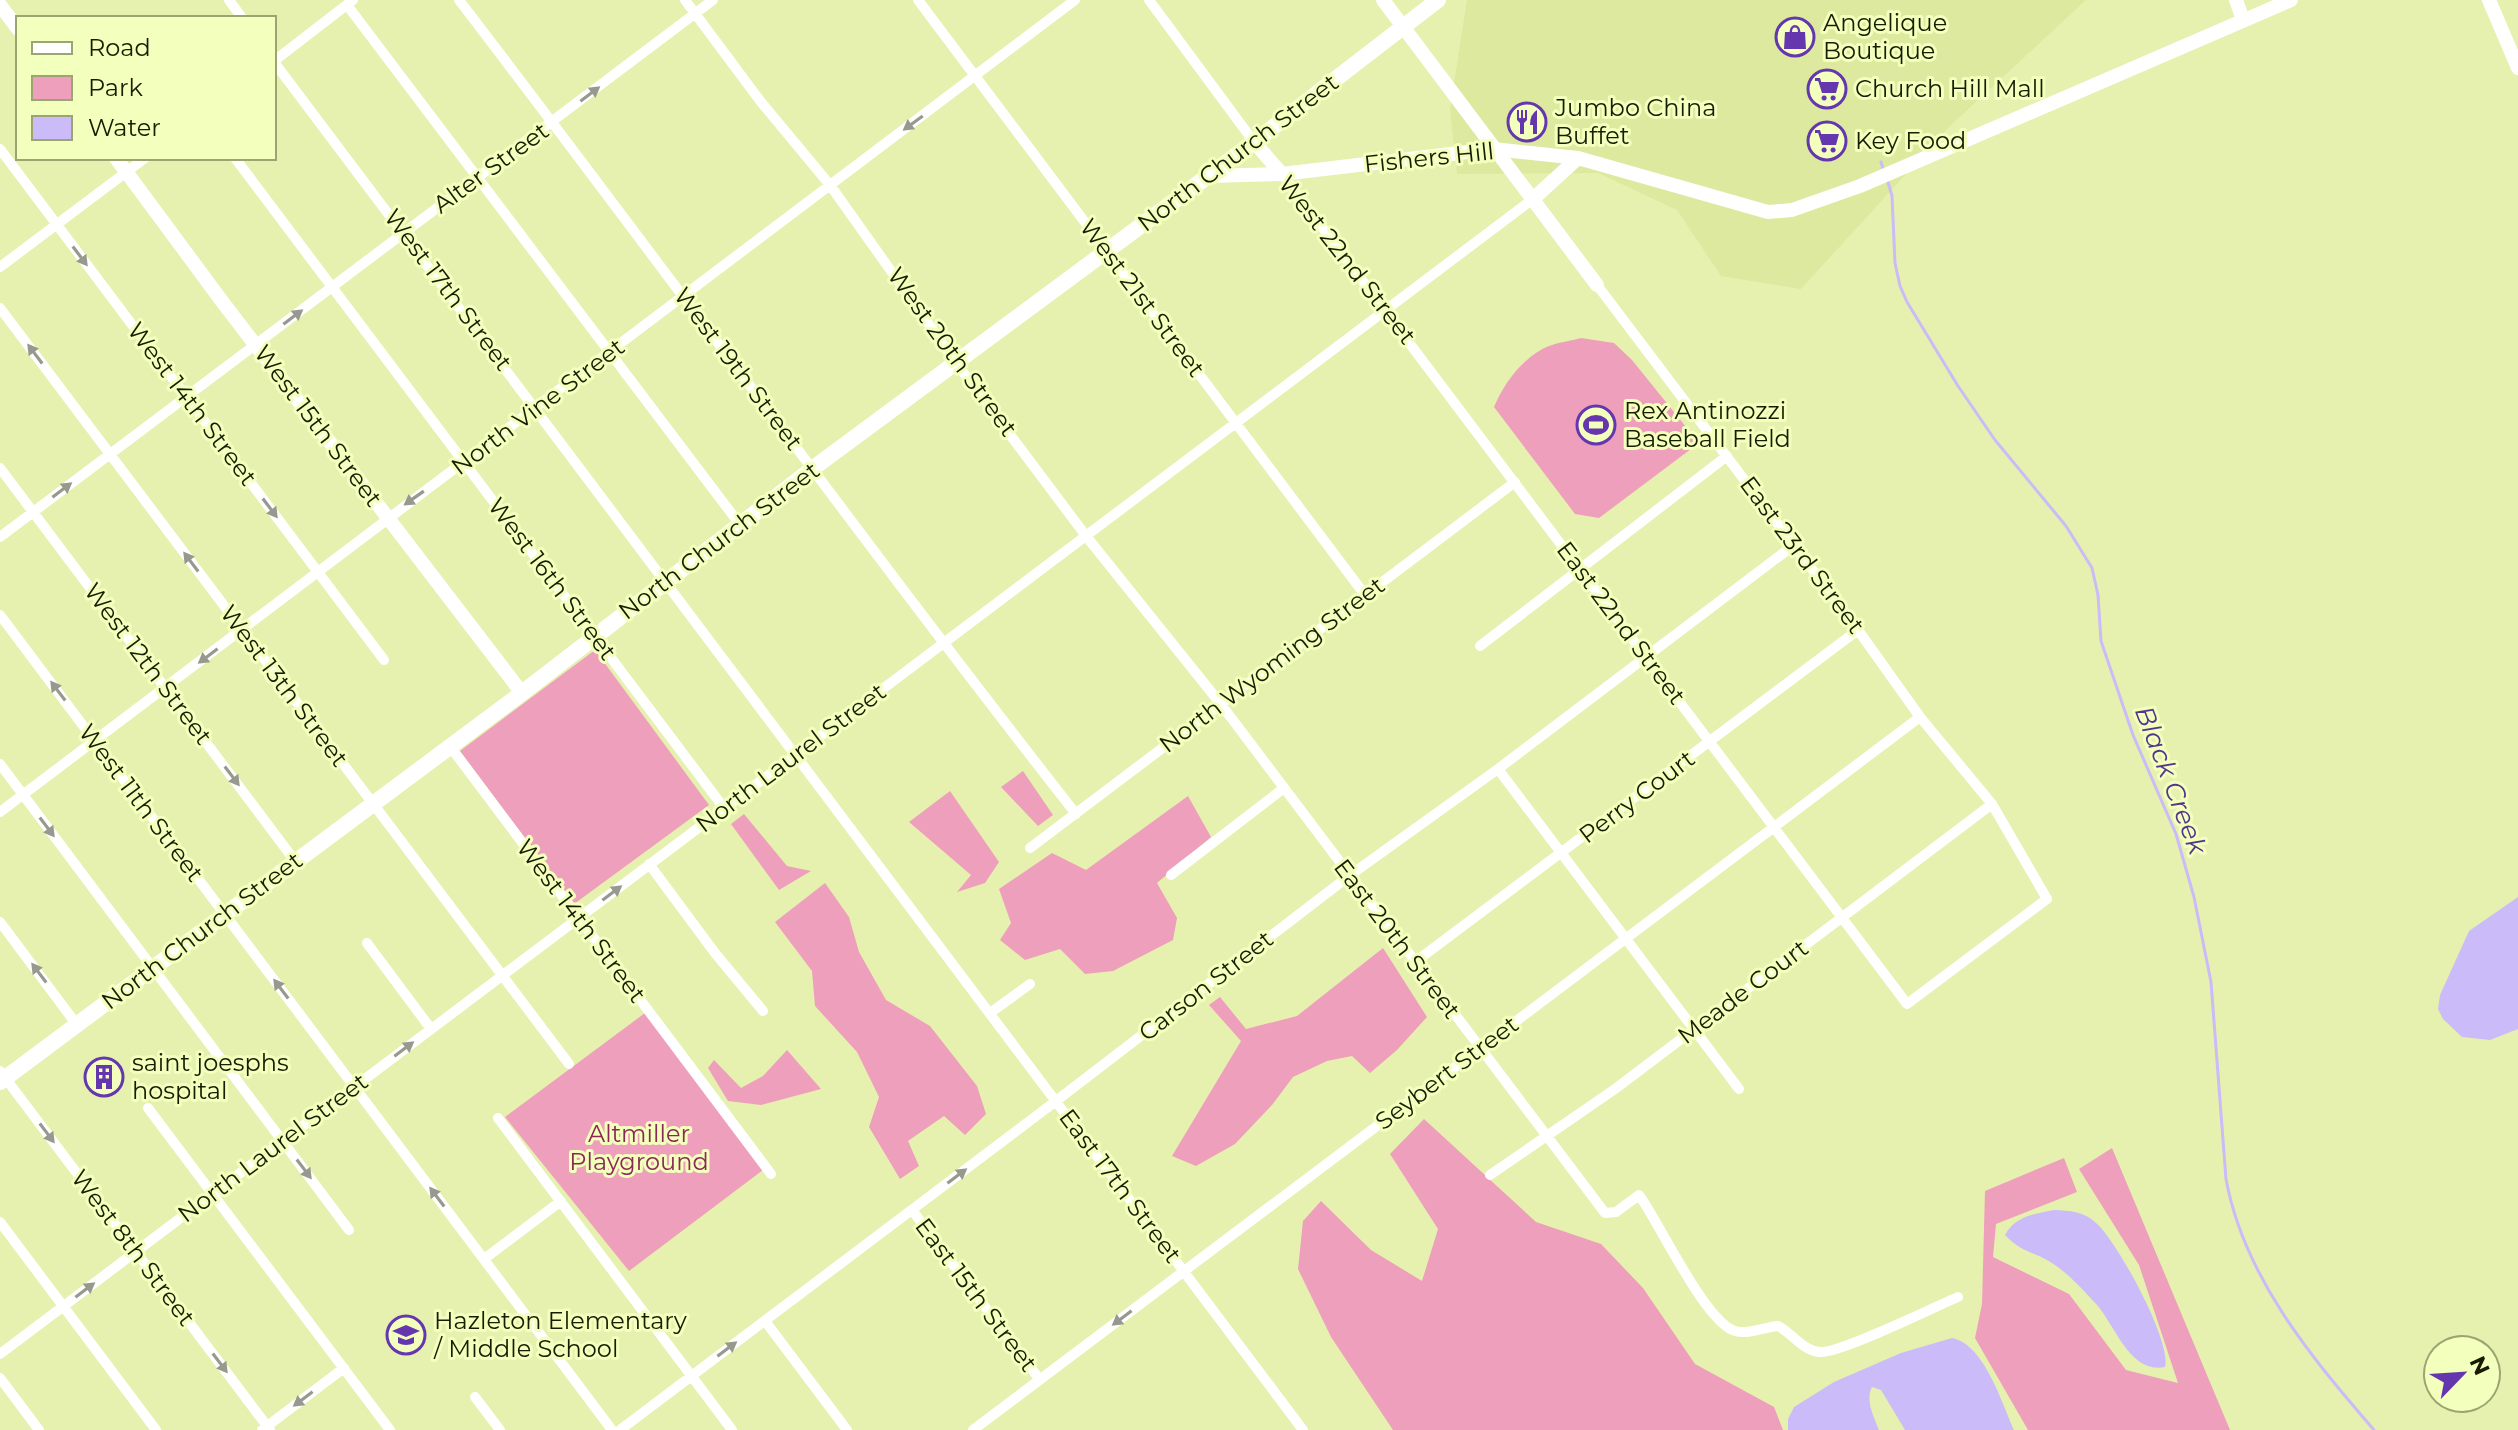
<svg xmlns="http://www.w3.org/2000/svg" width="2518" height="1430" font-family="Montserrat,sans-serif">
	<style>
		.built { fill: #dce99f }
		.green { fill: #ee9fbc }
		.water { fill: #cbbbf8 }
		.lines { fill: none; stroke-linecap: round; stroke-linejoin: round }
		.stream { stroke: #cbbbf8; stroke-width: 3 }
		.minor { stroke: #fff; stroke-width: 10 }
		.tertiary { stroke: #fff; stroke-width: 14 }
		.secondary { stroke: #fff; stroke-width: 14 }
		.primary { stroke: #fff; stroke-width: 16 }
		.oneway { fill: #98998e }
		.labels { text-anchor: middle; stroke-width: 6; stroke-linejoin: round; paint-order: stroke }
		.poi-label { font-size: 24px; fill: #191c03; stroke: #f3ffbc; text-anchor: start }
		.street-label { font-size: 24px; fill: #191c03; stroke: #f3ffbc }
		.park-label { font-size: 24px; fill: #8b2956; stroke: #f3ffbc }
		.water-label { font-size: 26px; font-style: italic; fill: #54358c; stroke: #f3ffbc }
	</style>
	<rect width="100%" height="100%" fill="#e6f1af"/>
	<path class="built" d="M1467,0H2086L1950,126L1801,289L1721,276L1677,210L1598,173L1457,174L1450,109Z"/>
	<path class="green" d="M1581,338L1614,343L1632,360L1699,443L1599,518L1575,514L1494,407C1504,383 1524,356 1549,346C1559,342 1571,341 1581,338Z
		M595,650L709,805L574,904L460,751Z
		M1023,771L1053,815L1038,826L1001,787Z
		M950,791L999,862L985,883L957,892L971,875L909,822Z
		M1188,796L1211,837L1157,883L1177,918L1173,940L1113,971L1085,974L1060,949L1025,960L1000,940L1011,923L999,889L1052,853L1086,870Z
		M744,814L787,866L811,871L779,890L731,824Z
		M825,883L849,917L859,952L886,1000L930,1026L977,1086L986,1114L965,1135L944,1116L908,1141L919,1166L900,1179L869,1127L879,1097L857,1052L815,1006L812,971L775,922Z
		M1383,948L1427,1017L1397,1050L1370,1073L1352,1056L1327,1061L1293,1077L1272,1105L1235,1144L1196,1166L1172,1156L1241,1041L1209,1005L1220,997L1246,1029L1297,1016Z
		M645,1013L763,1170L629,1271L505,1117Z
		M787,1050L821,1089L761,1105L728,1101L708,1068L714,1060L741,1088L763,1076Z
		M1424,1119L1536,1222L1601,1244L1643,1288L1695,1364L1774,1407L1783,1430H1393L1331,1337L1298,1269L1303,1221L1321,1201L1371,1250L1422,1281L1438,1229L1390,1154Z
		M2112,1148L2230,1430H2028L1975,1338L1982,1304L1985,1191L2064,1158L2077,1192L1996,1224L1993,1257L2069,1294L2126,1370L2178,1383L2139,1265L2079,1169Z"/>
	<path class="water" d="M2518,897V1029L2490,1040L2462,1037L2443,1019L2438,1009L2440,995L2469,931Z
		M2054,1210C2070,1211 2083,1211 2095,1222C2116,1239 2172,1341 2165,1367C2130,1374 2116,1327 2097,1305C2083,1290 2069,1274 2052,1263C2033,1251 2022,1253 2005,1235C2015,1216 2034,1214 2054,1210Z
		M1952,1338C1984,1344 2002,1403 2014,1430H1905L1881,1390L1872,1387C1865,1400 1874,1417 1879,1430H1788V1419L1794,1407L1834,1382L1901,1353Z"/>
	<g class="lines">
		<path class="stream" d="M1881,162L1884,172
			M1887,179L1892,196L1895,263L1900,286L1907,302L1958,386L1995,440L2066,526L2092,568L2098,595L2101,641L2133,735L2176,834L2194,897L2211,982L2226,1179C2244,1277 2311,1357 2374,1430"/>
		<path class="minor" d="M229,0L242,18
			M459,0C666,270 866,546 1076,814
			M685,0L761,102L830,185L957,364L1086,536L1220,703L1605,1213L1616,1212L1639,1195C1659,1222 1705,1322 1735,1331C1749,1335 1764,1327 1778,1326C1792,1333 1803,1351 1820,1352C1839,1354 1934,1307 1958,1297
			M918,0L1365,595
			M1149,0L1254,142
			M347,5L741,526
			M274,61L353,0
			M274,62L1303,1430
			M0,149L384,660
			M235,158L724,808
			M1282,174L1907,1004L2047,899L1992,804L1920,717L1858,630L1597,285
			M0,267L145,158
			M0,308L569,1064
			M0,468L295,861
			M0,537L713,0
			M0,615L612,1430
			M1480,646L1727,456
			M449,745L771,1174
			M0,764L349,1230
			M1498,769L1739,1089
			M0,812L1075,0
			M1030,848L1515,482
			M649,864L715,953L763,1011
			M1171,875L1284,788
			M0,922L77,1025
			M367,943L431,1029
			M1415,962L1858,630
			M990,1013L1030,984
			M0,1071L270,1430
			M148,1108L390,1430
			M498,1118L732,1430
			M1490,1175L1615,1089L1992,804
			M912,1210L1040,1380
			M0,1222L156,1430
			M484,1259L561,1201
			M765,1321L847,1430
			M0,1354L1533,199
			M0,1378L39,1430
			M475,1397L500,1430
			M262,1430L344,1368
			M620,1430L1056,1101L1349,876L1498,769L1794,545
			M973,1430L1920,717"/>
		<path class="tertiary" d="M1383,0L1597,285
			M2236,0L2243,20
			M1533,199L1578,158"/>
		<path class="secondary" d="M2489,0L2518,68
			M0,5L18,29
			M1254,142L1282,174
			M116,158L221,300L522,693
			M1209,176L1282,174L1493,149L1578,158L1768,212L1792,210L1860,186L2291,0"/>
		<path class="primary" d="M0,1082L522,693L812,469L1254,142L1438,0"/>
	</g>
	<defs><path id="oneway-solid" d="M-6-.8H1V-3.2L6.5 0L1 3.2V.8H-6Z" transform="scale(2)"/></defs>
	<g class="oneway">
		<use href="#oneway-solid" transform="translate(590 94) rotate(-37)"/>
		<use href="#oneway-solid" transform="translate(913 123) rotate(144)"/>
		<use href="#oneway-solid" transform="translate(80 256) rotate(53)"/>
		<use href="#oneway-solid" transform="translate(293 317) rotate(-37)"/>
		<use href="#oneway-solid" transform="translate(35 354) rotate(-127)"/>
		<use href="#oneway-solid" transform="translate(62 490) rotate(-37)"/>
		<use href="#oneway-solid" transform="translate(414 498) rotate(145)"/>
		<use href="#oneway-solid" transform="translate(270 508) rotate(53)"/>
		<use href="#oneway-solid" transform="translate(191 562) rotate(-127)"/>
		<use href="#oneway-solid" transform="translate(208 656) rotate(143)"/>
		<use href="#oneway-solid" transform="translate(58 691) rotate(-127)"/>
		<use href="#oneway-solid" transform="translate(232 776) rotate(53)"/>
		<use href="#oneway-solid" transform="translate(47 827) rotate(53)"/>
		<use href="#oneway-solid" transform="translate(612 893) rotate(-37)"/>
		<use href="#oneway-solid" transform="translate(39 973) rotate(-127)"/>
		<use href="#oneway-solid" transform="translate(281 989) rotate(-127)"/>
		<use href="#oneway-solid" transform="translate(404 1049) rotate(-37)"/>
		<use href="#oneway-solid" transform="translate(47 1133) rotate(53)"/>
		<use href="#oneway-solid" transform="translate(304 1169) rotate(53)"/>
		<use href="#oneway-solid" transform="translate(957 1176) rotate(-37)"/>
		<use href="#oneway-solid" transform="translate(437 1197) rotate(-127)"/>
		<use href="#oneway-solid" transform="translate(85 1290) rotate(-37)"/>
		<use href="#oneway-solid" transform="translate(1122 1318) rotate(143)"/>
		<use href="#oneway-solid" transform="translate(727 1349) rotate(-37)"/>
		<use href="#oneway-solid" transform="translate(220 1363) rotate(53)"/>
		<use href="#oneway-solid" transform="translate(303 1399) rotate(143)"/>
	</g>
	<defs>
		<g id="shop-ring" transform="scale(2)"><circle r="9.5" fill="#f3ffbc" stroke="#6537ae" stroke-width="1.5"/><path d="M-5-2.5h2.3a2.7 3.5 0 0 1 5.4 0H5L5.5 6h-11ZM-1.5-2.5h3a1.5 2.3 0 0 0-3 0Z" fill="#6537ae"/></g>
		<g id="supermarket-ring" transform="scale(2)"><circle r="9.5" fill="#f3ffbc" stroke="#6537ae" stroke-width="1.5"/><path d="M-6-5.5h2.5l.6 2H6L4.5 2H-2.5L-4.4-4H-6ZM-1.5 3.2a1.3 1.3 0 1 0 .1 0ZM3 3.2a1.3 1.3 0 1 0 .1 0Z" fill="#6537ae"/></g>
		<g id="restaurant-ring" transform="scale(2)"><circle r="9.5" fill="#f3ffbc" stroke="#6537ae" stroke-width="1.5"/><path d="M-5-6h1v4h1v-4h1v4h1v-4h1v5L-1.5 .5V6h-2V.5L-5-1ZM5-6V6H3V1.5H1.5Q1.5-4 5-6Z" fill="#6537ae"/></g>
		<g id="stadium-ring" transform="scale(2)"><circle r="9.5" fill="#f3ffbc" stroke="#6537ae" stroke-width="1.5"/><path d="M0-5a6.5 5 0 1 0 0 10a6.5 5 0 1 0 0-10ZM-3.5-1.8h7v3.6h-7Z" fill="#6537ae"/></g>
		<g id="building-ring" transform="scale(2)"><circle r="9.5" fill="#f3ffbc" stroke="#6537ae" stroke-width="1.5"/><path d="M-4-6H4V6H1V3H-1V6H-4ZM-2.5-4.3h1.7v1.8h-1.7ZM.8-4.3h1.7v1.8H.8ZM-2.5-1h1.7V.8h-1.7ZM.8-1h1.7V.8H.8Z" fill="#6537ae"/></g>
		<g id="school-ring" transform="scale(2)"><circle r="9.5" fill="#f3ffbc" stroke="#6537ae" stroke-width="1.5"/><path d="M0-5L7-2L0 1L-7-2ZM-4 1L0 2.5L4 1V4Q0 6-4 4Z" fill="#6537ae"/></g>
	</defs>
	<g fill-rule="evenodd">
		<use href="#shop-ring" x="1795" y="37"/>
		<use href="#supermarket-ring" x="1827" y="89"/>
		<use href="#restaurant-ring" x="1527" y="122"/>
		<use href="#supermarket-ring" x="1827" y="141"/>
		<use href="#stadium-ring" x="1596" y="425"/>
		<use href="#building-ring" x="104" y="1077"/>
		<use href="#school-ring" x="406" y="1335"/>
	</g>
	<g class="labels">
		<g class="poi-label">
			<text x="1823" y="31">Angelique<tspan x="1823" dy="28">Boutique</tspan></text>
			<text x="1855" y="97">Church Hill Mall</text>
			<text x="1555" y="116">Jumbo China<tspan x="1555" dy="28">Buffet</tspan></text>
			<text x="1855" y="149">Key Food</text>
			<text x="1624" y="419">Rex Antinozzi<tspan x="1624" dy="28">Baseball Field</tspan></text>
			<text x="132" y="1071">saint joesphs<tspan x="132" dy="28">hospital</tspan></text>
			<text x="434" y="1329">Hazleton Elementary<tspan x="434" dy="28">/ Middle School</tspan></text>
		</g>
		<g class="street-label">
			<text transform="translate(1238 153) rotate(-37)" y="8">North Church Street</text>
			<text transform="translate(1429 158) rotate(-6)" y="8">Fishers Hill</text>
			<text transform="translate(491 168) rotate(-36)" y="8">Alter Street</text>
			<text transform="translate(1347 260) rotate(52)" y="8">West 22nd Street</text>
			<text transform="translate(448 290) rotate(53)" y="8">West 17th Street</text>
			<text transform="translate(1142 298) rotate(53)" y="8">West 21st Street</text>
			<text transform="translate(952 352) rotate(54)" y="8">West 20th Street</text>
			<text transform="translate(738 369) rotate(53)" y="8">West 19th Street</text>
			<text transform="translate(192 404) rotate(53)" y="8">West 14th Street</text>
			<text transform="translate(538 407) rotate(-37)" y="8">North Vine Street</text>
			<text transform="translate(318 426) rotate(53)" y="8">West 15th Street</text>
			<text transform="translate(719 541) rotate(-37)" y="8">North Church Street</text>
			<text transform="translate(1802 555) rotate(53)" y="8">East 23rd Street</text>
			<text transform="translate(552 579) rotate(53)" y="8">West 16th Street</text>
			<text transform="translate(1621 623) rotate(53)" y="8">East 22nd Street</text>
			<text transform="translate(148 664) rotate(53)" y="8">West 12th Street</text>
			<text transform="translate(1272 665) rotate(-37)" y="8">North Wyoming Street</text>
			<text transform="translate(284 686) rotate(53)" y="8">West 13th Street</text>
			<text transform="translate(791 758) rotate(-37)" y="8">North Laurel Street</text>
			<text transform="translate(1637 797) rotate(-37)" y="8">Perry Court</text>
			<text transform="translate(141 803) rotate(53)" y="8">West 11th Street</text>
			<text transform="translate(581 921) rotate(53)" y="8">West 14th Street</text>
			<text transform="translate(202 931) rotate(-37)" y="8">North Church Street</text>
			<text transform="translate(1397 939) rotate(53)" y="8">East 20th Street</text>
			<text transform="translate(1206 986) rotate(-38)" y="8">Carson Street</text>
			<text transform="translate(1743 992) rotate(-37)" y="8">Meade Court</text>
			<text transform="translate(1447 1073) rotate(-37)" y="8">Seybert Street</text>
			<text transform="translate(273 1148) rotate(-37)" y="8">North Laurel Street</text>
			<text transform="translate(1120 1186) rotate(53)" y="8">East 17th Street</text>
			<text transform="translate(133 1248) rotate(53)" y="8">West 8th Street</text>
			<text transform="translate(976 1295) rotate(53)" y="8">East 15th Street</text>
		</g>
		<g class="park-label">
			<text x="639" y="1142">Altmiller<tspan x="639" dy="28">Playground</tspan></text>
		</g>
		<g class="water-label">
			<text transform="translate(2171 780) rotate(69)" y="9">Black Creek</text>
		</g>
	</g>
	<rect x="16" y="16" width="260" height="144" fill="#f3ffbc" stroke="#9ca472" stroke-width="2"/>
	<rect x="32" y="42" width="40" height="12" fill="#ffffff" stroke="#9ca472" stroke-width="2"/>
	<text x="88" y="56" font-size="24" fill="#191c03">Road</text>
	<rect x="32" y="76" width="40" height="24" fill="#ee9fbc" stroke="#9ca472" stroke-width="2"/>
	<text x="88" y="96" font-size="24" fill="#191c03">Park</text>
	<rect x="32" y="116" width="40" height="24" fill="#cbbbf8" stroke="#9ca472" stroke-width="2"/>
	<text x="88" y="136" font-size="24" fill="#191c03">Water</text>
	<g transform="translate(2462 1374) rotate(65)"><circle r="38" fill="#f3ffbc" stroke="#9ca472" stroke-width="2"/>
	<path d="M0-6L14 30L0 20L-14 30Z" fill="#6537ae"/>
	<text y="-12" font-size="22" font-weight="bold" text-anchor="middle" fill="#191c03">N</text>
	</g>
</svg>
